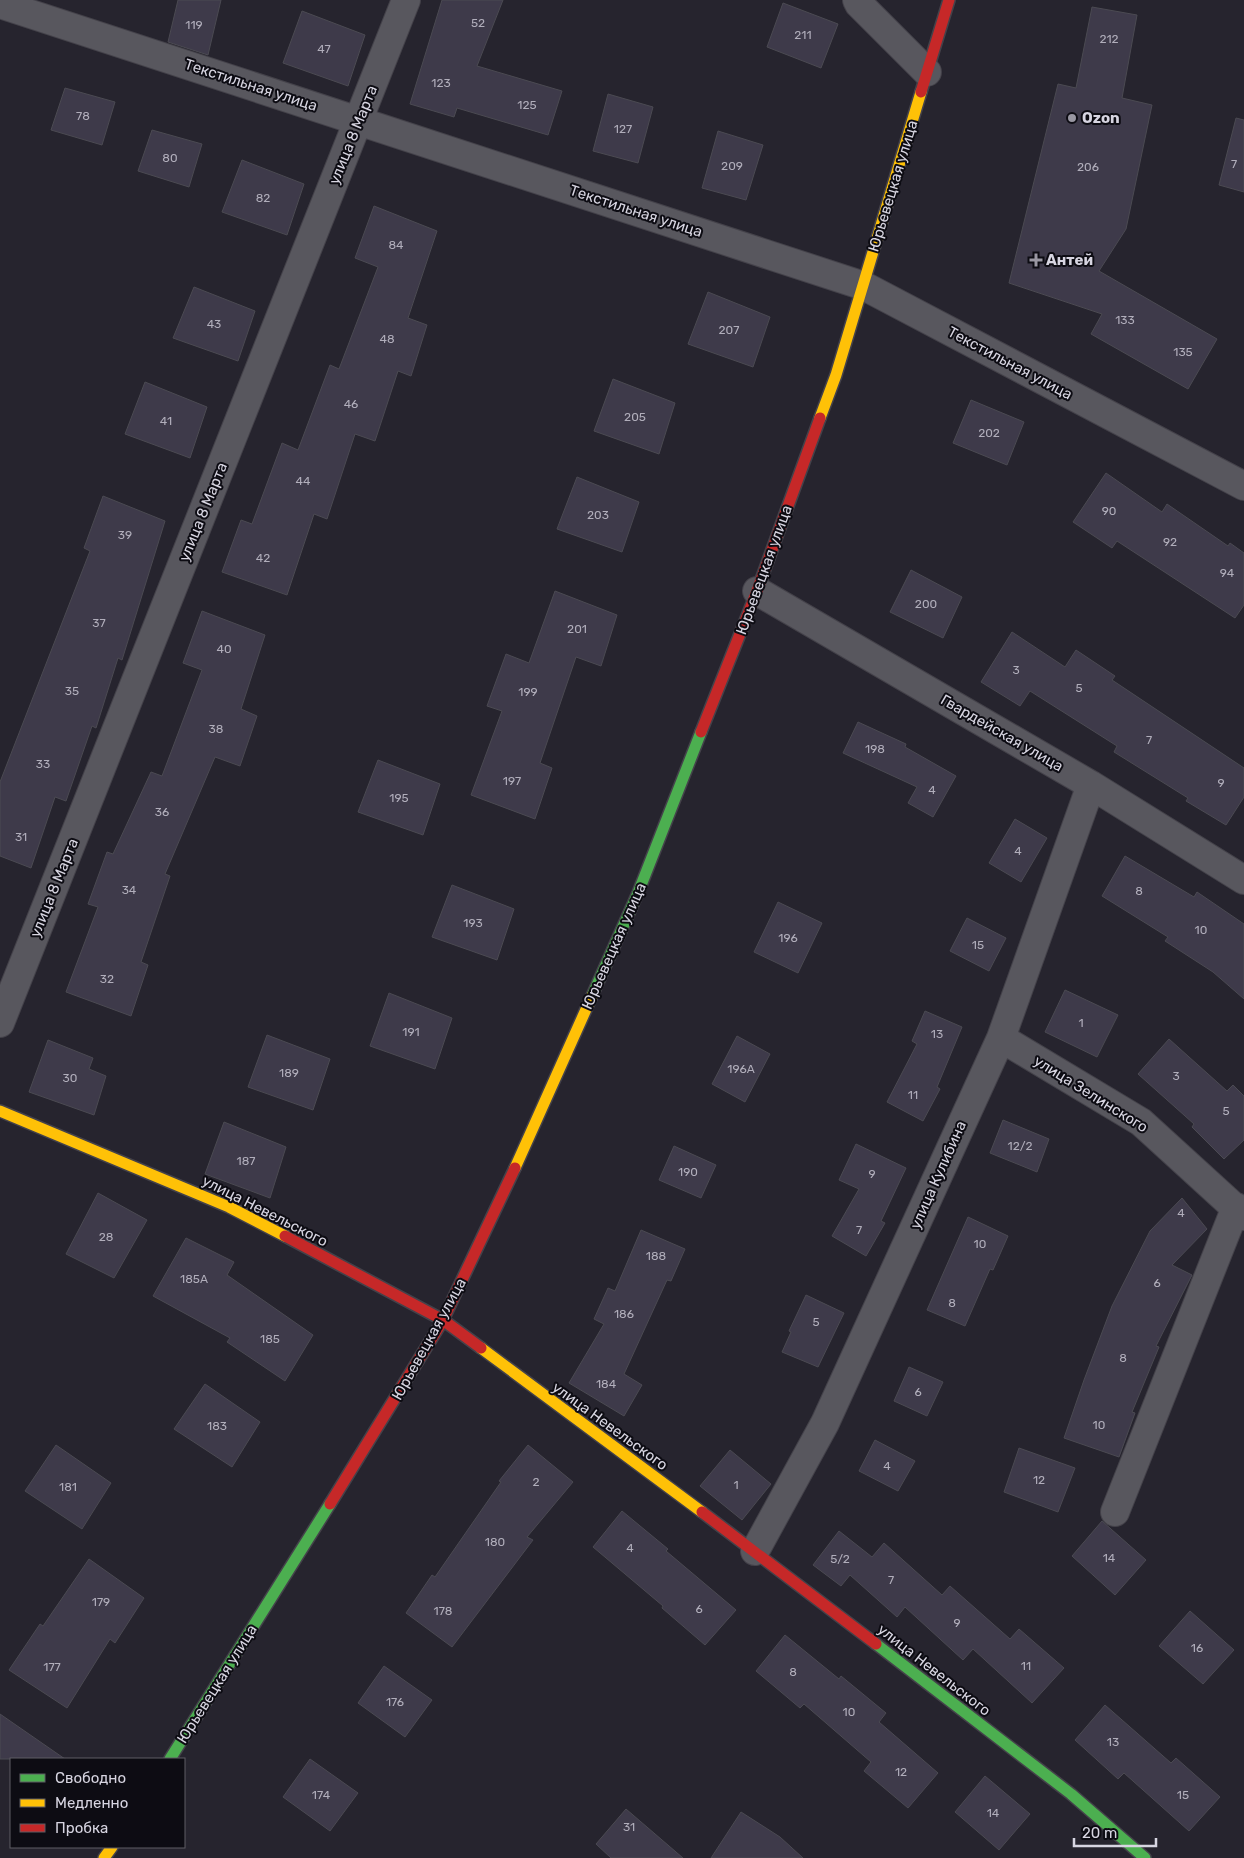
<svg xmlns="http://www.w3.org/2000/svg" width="1244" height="1858" font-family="Rubik,sans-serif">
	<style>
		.building { fill: #3e3a4a; stroke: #4b4a52 }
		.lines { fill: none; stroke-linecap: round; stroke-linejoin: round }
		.street-casing { stroke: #44424a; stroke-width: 30 }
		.fast-casing { stroke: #44424a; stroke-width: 14 }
		.slow-casing { stroke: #44424a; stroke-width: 14 }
		.jam-casing { stroke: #44424a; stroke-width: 14 }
		.street { stroke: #58575e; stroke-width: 28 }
		.fast { stroke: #4caf50; stroke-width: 11 }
		.slow { stroke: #ffc107; stroke-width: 11 }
		.jam { stroke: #c62828; stroke-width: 11 }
		.poi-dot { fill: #9997a2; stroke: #0d0c13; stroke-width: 2 }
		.labels { text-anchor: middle; stroke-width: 4; stroke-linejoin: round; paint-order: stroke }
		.number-label { font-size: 12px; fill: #b1aebb }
		.street-label { font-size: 15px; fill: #d7d5e1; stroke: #0d0c13 }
		.poi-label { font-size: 15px; font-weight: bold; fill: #d7d5e1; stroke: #0d0c13; text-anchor: start }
	</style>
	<rect width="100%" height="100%" fill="#26242e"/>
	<path class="building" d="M178,0H221L208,55L168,42Z
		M442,0H503L477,66L562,91L548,135L457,108L454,117L410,104Z
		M783,3L838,24L821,68L767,47Z
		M1092,7L1137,15L1122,98L1152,105L1126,229L1099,271L1217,339L1188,389L1091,334L1102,314L1009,283L1058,84L1076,88Z
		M302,11L365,35L348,86L283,63Z
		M65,88L115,102L102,145L51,130Z
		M608,94L653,107L638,163L593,151Z
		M1236,118L1244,120V192L1219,185Z
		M152,130L202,144L189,187L138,171Z
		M718,131L763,145L746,200L702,188Z
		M242,160L304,184L287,235L222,212Z
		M374,206L437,231L408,318L427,325L411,376L398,371L375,441L355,434L327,519L314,514L287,595L222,572L241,520L252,524L282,443L298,450L330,365L339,369L378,267L355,258Z
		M194,287L255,311L238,361L173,338Z
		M708,292L770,317L753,367L688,344Z
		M613,379L675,403L659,454L594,431Z
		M145,382L207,407L190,458L125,434Z
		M971,400L1024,422L1007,465L953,443Z
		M1106,473L1162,512L1167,504L1228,546L1230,543L1244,553V605L1235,618L1117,541L1112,548L1073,522Z
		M577,477L639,502L622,552L557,529Z
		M103,496L165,521L122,660L118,658L96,728L92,726L66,801L55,797L31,868L0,856V782L90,551L84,548Z
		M911,570L962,597L943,638L890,612Z
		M555,591L617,615L601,666L576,657L540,763L552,768L535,819L471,795L502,711L487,706L506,654L529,663Z
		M202,611L265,635L241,709L257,716L240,766L215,757L165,874L170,876L141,962L148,965L131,1016L66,992L98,907L88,904L107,852L113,854L151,772L162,776L202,670L183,663Z
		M1012,632L1065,667L1076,650L1115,676L1112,680L1244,768V797L1226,825L1186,801L1188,798L1114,752L1117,746L1030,691L1020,706L981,682Z
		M858,722L906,744L905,747L956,776L933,817L908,803L917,787L843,753Z
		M378,760L440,784L423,835L358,812Z
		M1015,819L1047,838L1021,882L989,863Z
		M1125,856L1194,897L1197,892L1244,924V999L1213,972L1165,941L1168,937L1102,896Z
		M452,885L514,909L497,960L432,937Z
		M778,902L822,923L798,973L754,952Z
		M967,918L1006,938L989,971L950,951Z
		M1065,990L1118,1015L1097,1057L1045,1032Z
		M389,993L452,1018L435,1069L370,1046Z
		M925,1011L962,1027L937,1087L940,1089L923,1121L887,1102L917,1044L912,1041Z
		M267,1035L330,1059L313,1110L248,1087Z
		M737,1036L770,1054L745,1102L712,1084Z
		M1169,1039L1227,1091L1233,1085L1244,1096V1140L1224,1159L1192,1127L1194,1124L1138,1074Z
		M48,1040L93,1058L89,1069L106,1076L94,1115L29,1092Z
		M1003,1120L1049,1139L1037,1172L990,1153Z
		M224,1122L286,1147L270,1198L205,1174Z
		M856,1144L906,1168L881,1221L885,1223L866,1256L832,1236L859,1189L839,1180Z
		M674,1146L716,1165L701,1198L659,1180Z
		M98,1193L147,1220L114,1278L66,1254Z
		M1182,1198L1207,1229L1172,1265L1192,1275L1156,1346L1159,1347L1132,1412L1135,1413L1119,1457L1064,1438L1084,1380L1112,1306L1150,1231Z
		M968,1217L1008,1236L993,1270L990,1269L965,1326L927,1310Z
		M641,1230L685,1249L671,1281L667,1280L624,1374L642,1385L624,1416L569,1383L604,1324L594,1319L608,1288L615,1291Z
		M186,1238L234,1262L227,1275L313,1335L285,1381L227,1342L230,1338L153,1296Z
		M806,1295L844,1313L818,1367L782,1352L791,1332L789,1331Z
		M909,1367L943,1382L927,1416L894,1401Z
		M205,1384L260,1422L232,1467L174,1429Z
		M875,1440L915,1461L898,1491L859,1471Z
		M56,1445L111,1483L82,1529L25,1491Z
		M528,1445L573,1482L527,1537L533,1540L452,1647L406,1613L432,1575L435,1577L501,1482L499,1481Z
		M1019,1448L1075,1468L1058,1512L1004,1492Z
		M730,1450L771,1484L742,1520L700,1486Z
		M622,1511L668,1549L666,1551L736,1610L705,1645L662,1608L663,1606L593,1547Z
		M1102,1521L1146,1560L1115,1595L1072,1556Z
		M839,1531L872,1557L884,1543L942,1595L950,1586L1010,1639L1019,1629L1064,1668L1032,1703L973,1649L963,1660L905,1607L897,1617L850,1575L841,1586L813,1565Z
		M89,1559L144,1598L115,1643L110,1639L67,1708L9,1670L40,1624L43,1626Z
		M1190,1611L1234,1650L1203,1684L1159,1646Z
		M785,1635L839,1679L841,1676L886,1713L879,1722L938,1773L908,1808L864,1771L871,1762L804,1704L800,1708L756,1671Z
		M384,1666L432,1700L405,1737L358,1703Z
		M1105,1705L1171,1763L1176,1758L1220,1797L1189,1831L1124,1773L1118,1779L1075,1740Z
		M0,1714L65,1759H0Z
		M310,1759L358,1793L330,1831L283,1797Z
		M985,1776L1030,1814L999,1850L955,1812Z
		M626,1809L683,1858H611L596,1844Z
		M741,1812L780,1837L803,1858H711Z"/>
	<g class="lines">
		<g class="street-casing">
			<path id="street" d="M857,0L859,4L927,72
				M0,4L864,286L1244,486
				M757,591L1091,785L1244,880
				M0,1023L406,0
				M1001,1038L1141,1122L1244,1216
				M1115,1512L1236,1207
				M755,1551L825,1423L1001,1038L1091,785"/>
		</g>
		<g class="fast-casing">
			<path id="fast" d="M592,996L638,893L701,732
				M876,1644L1071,1794L1145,1858
				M170,1759L330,1504"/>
		</g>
		<g class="slow-casing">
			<path id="slow" d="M820,418L836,375L921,92
				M0,1111L229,1207L285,1236
				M515,1168L592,996
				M481,1348L702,1512
				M104,1858L112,1847"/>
		</g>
		<g class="jam-casing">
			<path id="jam" d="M921,92L949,0
				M701,732L757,591L820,418
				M285,1236L443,1320L481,1348
				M330,1504L443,1320L515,1168
				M702,1512L876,1644"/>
		</g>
		<use href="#street" class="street"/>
		<use href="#fast" class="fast"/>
		<use href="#slow" class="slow"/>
		<use href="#jam" class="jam"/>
	</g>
	<g class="poi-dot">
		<circle cx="1072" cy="118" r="5"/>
		<path d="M1033.5 252.5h5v5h5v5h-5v5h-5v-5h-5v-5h5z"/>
	</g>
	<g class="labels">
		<g class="number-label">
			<text x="478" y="27">52</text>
			<text x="194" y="29">119</text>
			<text x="803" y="39">211</text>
			<text x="1109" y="43">212</text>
			<text x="324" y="53">47</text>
			<text x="441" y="87">123</text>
			<text x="527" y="109">125</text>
			<text x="83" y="120">78</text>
			<text x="623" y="133">127</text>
			<text x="170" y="162">80</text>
			<text x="1234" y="168">7</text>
			<text x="732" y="170">209</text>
			<text x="1088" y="171">206</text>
			<text x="263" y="202">82</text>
			<text x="396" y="249">84</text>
			<text x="1125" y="324">133</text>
			<text x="214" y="328">43</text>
			<text x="729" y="334">207</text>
			<text x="387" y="343">48</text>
			<text x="1183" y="356">135</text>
			<text x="351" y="408">46</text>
			<text x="635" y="421">205</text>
			<text x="166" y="425">41</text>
			<text x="989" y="437">202</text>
			<text x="303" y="485">44</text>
			<text x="1109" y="515">90</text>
			<text x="598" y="519">203</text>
			<text x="125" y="539">39</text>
			<text x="1170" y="546">92</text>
			<text x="263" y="562">42</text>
			<text x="1227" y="577">94</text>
			<text x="926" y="608">200</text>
			<text x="99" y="627">37</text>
			<text x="577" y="633">201</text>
			<text x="224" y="653">40</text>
			<text x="1016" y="674">3</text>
			<text x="1079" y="692">5</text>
			<text x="72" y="695">35</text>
			<text x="528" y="696">199</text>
			<text x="216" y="733">38</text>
			<text x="1149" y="744">7</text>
			<text x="875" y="753">198</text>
			<text x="43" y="768">33</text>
			<text x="512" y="785">197</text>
			<text x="1221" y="787">9</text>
			<text x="932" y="794">4</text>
			<text x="399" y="802">195</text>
			<text x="162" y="816">36</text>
			<text x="21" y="841">31</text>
			<text x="1018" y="855">4</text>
			<text x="129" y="894">34</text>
			<text x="1139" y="895">8</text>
			<text x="473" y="927">193</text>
			<text x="1201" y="934">10</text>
			<text x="788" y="942">196</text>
			<text x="978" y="949">15</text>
			<text x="107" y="983">32</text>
			<text x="1081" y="1027">1</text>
			<text x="411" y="1036">191</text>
			<text x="937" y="1038">13</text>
			<text x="741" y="1073">196А</text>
			<text x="289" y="1077">189</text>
			<text x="1176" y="1080">3</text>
			<text x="70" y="1082">30</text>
			<text x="913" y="1099">11</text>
			<text x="1226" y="1115">5</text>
			<text x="1020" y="1150">12/2</text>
			<text x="246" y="1165">187</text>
			<text x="688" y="1176">190</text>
			<text x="872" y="1178">9</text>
			<text x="1181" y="1217">4</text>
			<text x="859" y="1234">7</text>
			<text x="106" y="1241">28</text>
			<text x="980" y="1248">10</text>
			<text x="656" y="1260">188</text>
			<text x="194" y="1283">185А</text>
			<text x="1157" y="1287">6</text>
			<text x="952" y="1307">8</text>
			<text x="624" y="1318">186</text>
			<text x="816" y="1326">5</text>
			<text x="270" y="1343">185</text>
			<text x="1123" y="1362">8</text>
			<text x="606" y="1388">184</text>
			<text x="918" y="1396">6</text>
			<text x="1099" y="1429">10</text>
			<text x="217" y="1430">183</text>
			<text x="887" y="1470">4</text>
			<text x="1039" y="1484">12</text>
			<text x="536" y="1486">2</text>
			<text x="736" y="1489">1</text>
			<text x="68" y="1491">181</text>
			<text x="495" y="1546">180</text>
			<text x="630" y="1552">4</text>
			<text x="1109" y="1562">14</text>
			<text x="840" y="1563">5/2</text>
			<text x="891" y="1584">7</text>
			<text x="101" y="1606">179</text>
			<text x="699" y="1613">6</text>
			<text x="443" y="1615">178</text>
			<text x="957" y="1627">9</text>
			<text x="1197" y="1652">16</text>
			<text x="1026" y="1670">11</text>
			<text x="52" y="1671">177</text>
			<text x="793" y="1676">8</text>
			<text x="395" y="1706">176</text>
			<text x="849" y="1716">10</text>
			<text x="1113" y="1746">13</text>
			<text x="901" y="1776">12</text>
			<text x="321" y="1799">174</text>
			<text x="1183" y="1799">15</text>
			<text x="993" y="1817">14</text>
			<text x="629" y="1831">31</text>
		</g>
		<g class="street-label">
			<text transform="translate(251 85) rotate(18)" y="5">Текстильная улица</text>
			<text transform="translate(353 135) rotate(-68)" y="5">улица 8 Марта</text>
			<text transform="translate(893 186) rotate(-73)" y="5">Юрьевецкая улица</text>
			<text transform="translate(636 211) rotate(18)" y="5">Текстильная улица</text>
			<text transform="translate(1010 363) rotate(28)" y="5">Текстильная улица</text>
			<text transform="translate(203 512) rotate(-68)" y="5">улица 8 Марта</text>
			<text transform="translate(764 570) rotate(-70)" y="5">Юрьевецкая улица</text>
			<text transform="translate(1002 733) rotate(30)" y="5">Гвардейская улица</text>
			<text transform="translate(54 888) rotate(-68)" y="5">улица 8 Марта</text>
			<text transform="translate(614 946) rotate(-66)" y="5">Юрьевецкая улица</text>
			<text transform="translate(1091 1094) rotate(32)" y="5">улица Зелинского</text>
			<text transform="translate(938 1175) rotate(-66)" y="5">улица Кулибина</text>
			<text transform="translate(265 1211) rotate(27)" y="5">улица Невельского</text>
			<text transform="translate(429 1339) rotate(-61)" y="5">Юрьевецкая улица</text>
			<text transform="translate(610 1426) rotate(36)" y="5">улица Невельского</text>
			<text transform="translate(934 1670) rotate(38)" y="5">улица Невельского</text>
			<text transform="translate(217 1684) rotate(-58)" y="5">Юрьевецкая улица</text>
		</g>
		<g class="poi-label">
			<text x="1082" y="123">Ozon</text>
			<text x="1046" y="265">Антей</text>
		</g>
	</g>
	<rect x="10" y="1758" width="175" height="90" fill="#0d0c13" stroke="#5e5c65"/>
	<rect x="20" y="1774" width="25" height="8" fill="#4caf50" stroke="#5e5c65"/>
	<text x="55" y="1783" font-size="15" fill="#d7d5e1">Свободно</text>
	<rect x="20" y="1799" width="25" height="8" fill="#ffc107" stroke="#5e5c65"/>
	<text x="55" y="1808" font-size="15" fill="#d7d5e1">Медленно</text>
	<rect x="20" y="1824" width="25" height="8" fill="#c62828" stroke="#5e5c65"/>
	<text x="55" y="1833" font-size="15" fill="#d7d5e1">Пробка</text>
	<path d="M1074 1838v8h82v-8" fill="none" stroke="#d7d5e1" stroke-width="2.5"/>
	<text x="1082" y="1838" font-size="15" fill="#d7d5e1" stroke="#0d0c13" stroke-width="4" paint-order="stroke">20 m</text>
</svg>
